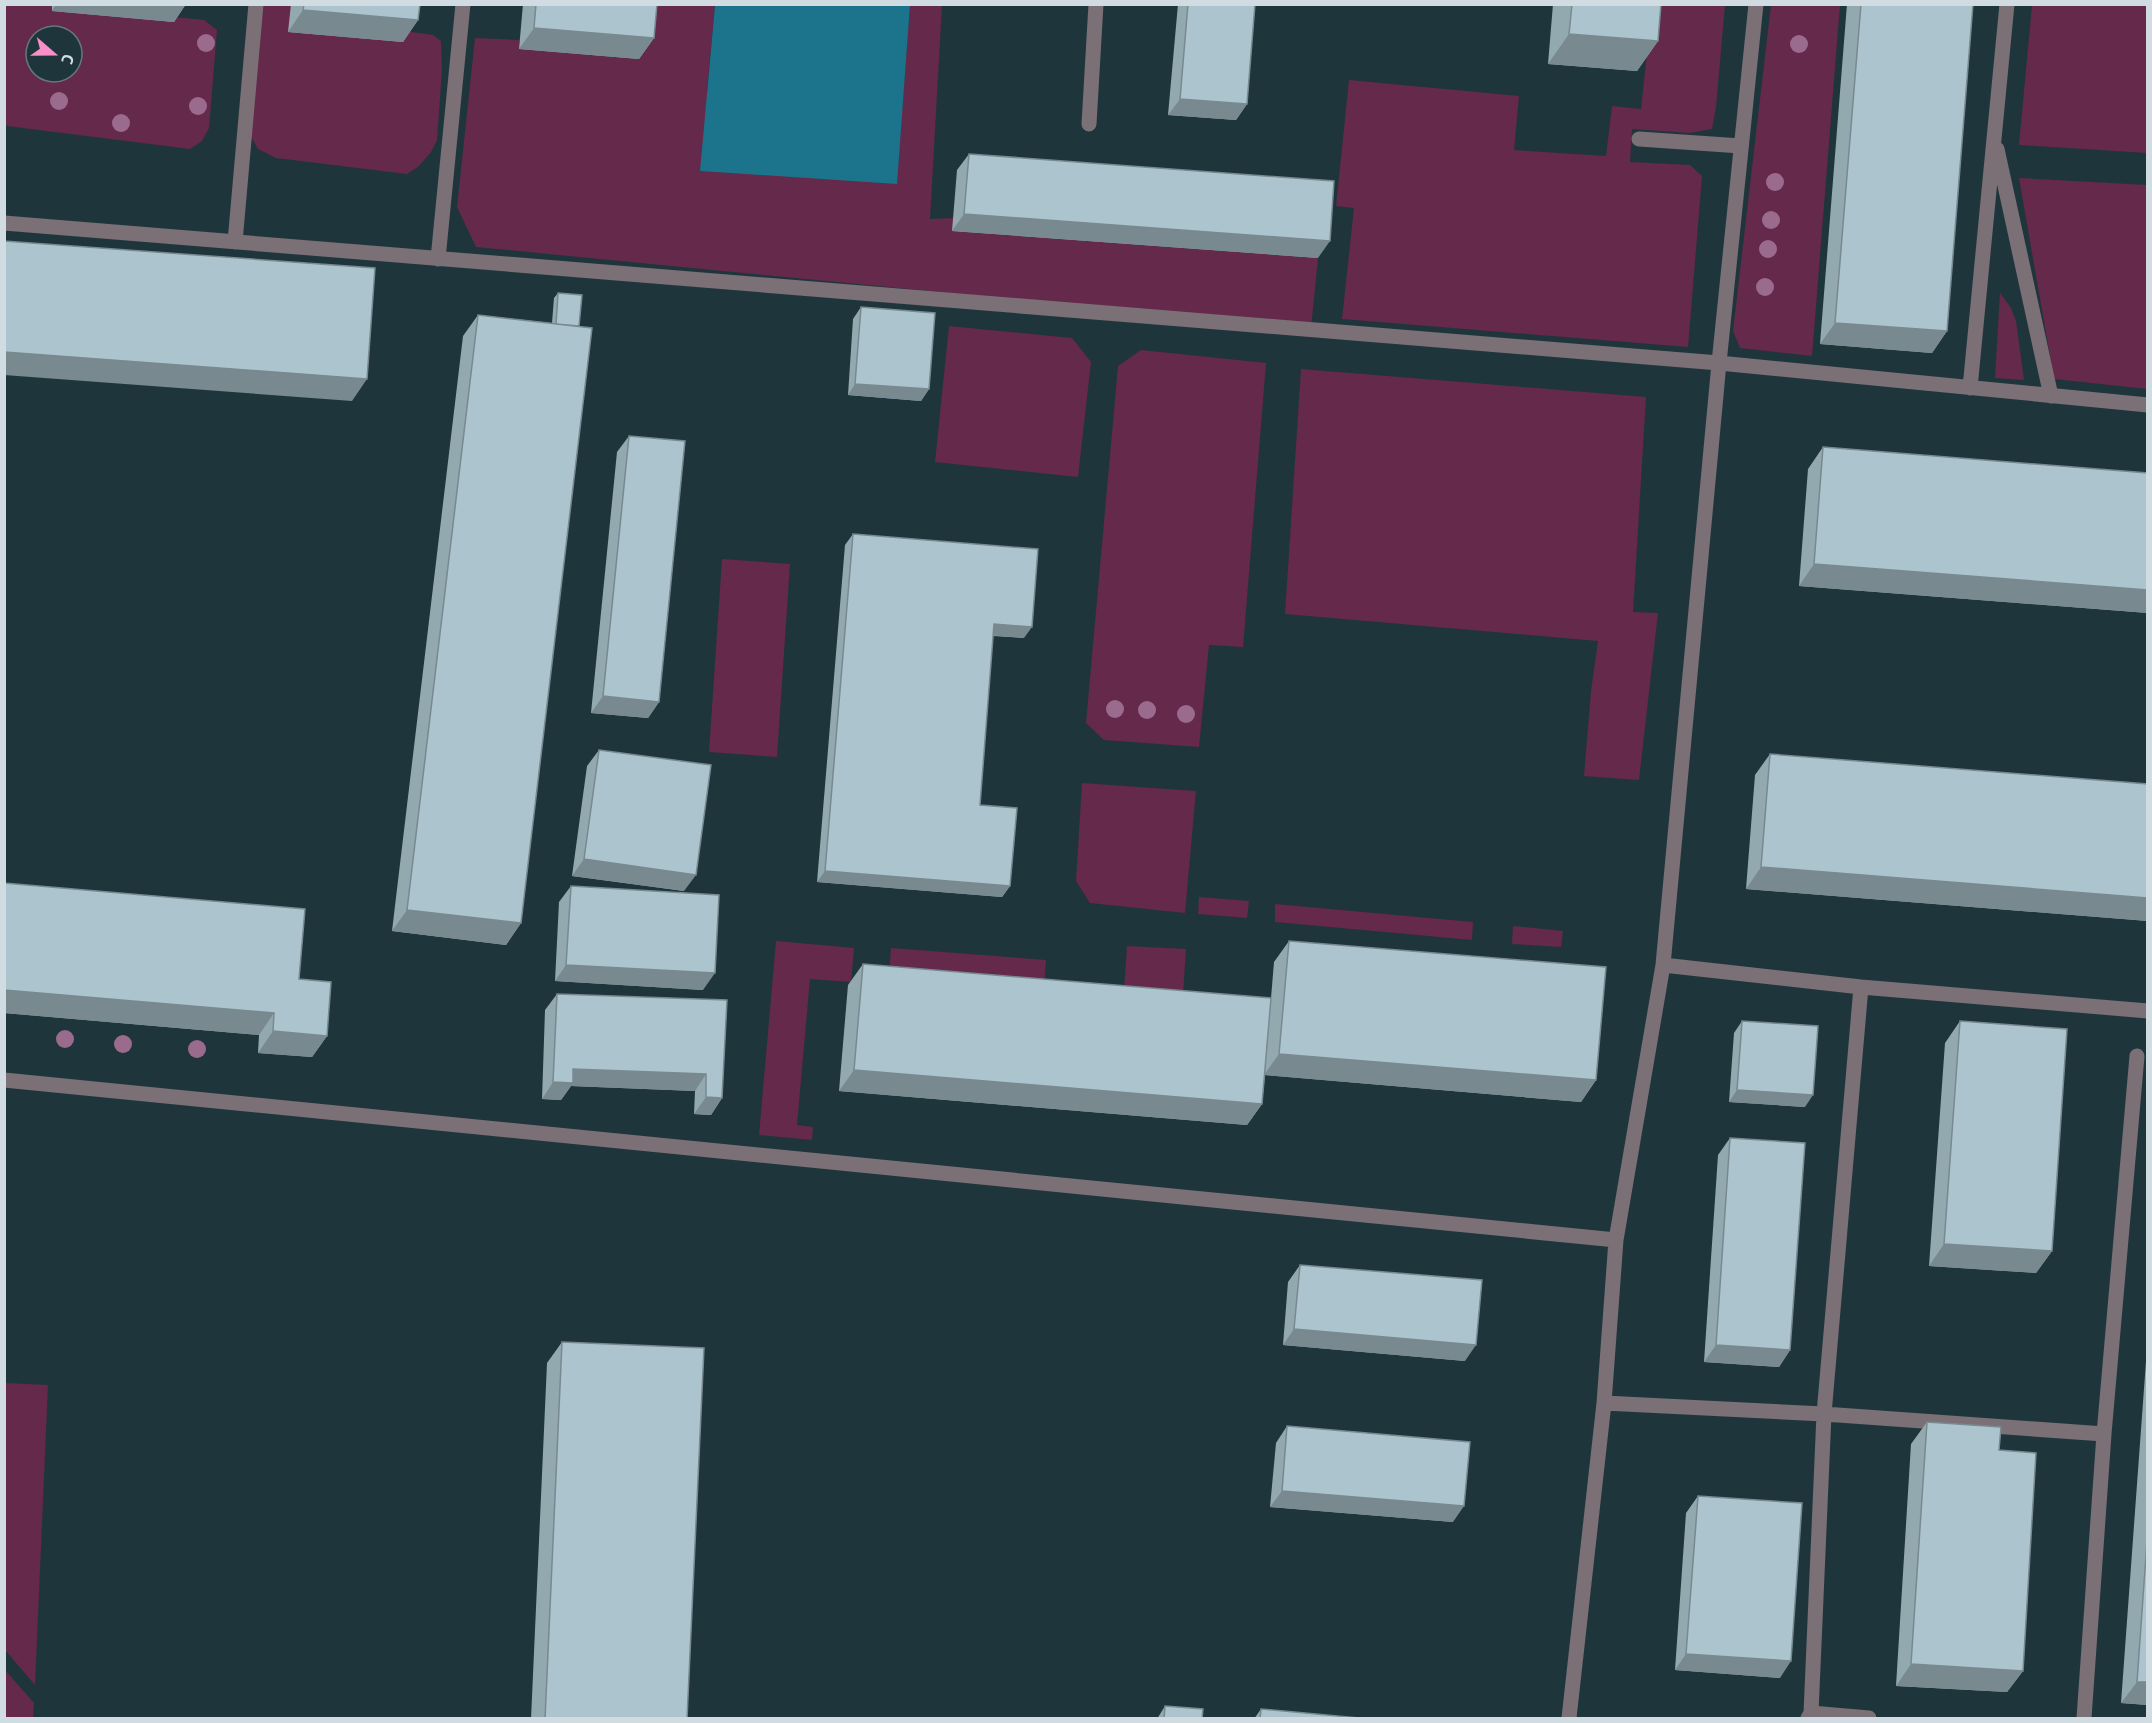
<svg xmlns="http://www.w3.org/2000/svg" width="2152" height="1723" font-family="'PT Sans',sans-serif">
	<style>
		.green { fill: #64294b; fill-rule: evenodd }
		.water { fill: #1b738c }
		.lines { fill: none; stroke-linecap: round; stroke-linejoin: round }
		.minor { stroke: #7a7075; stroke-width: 15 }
		.tree { fill: #9a6b8d }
		.wall { fill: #93a9b0 }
		.shaded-wall { fill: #788990 }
		.building { fill: #abc4cd; stroke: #788990; stroke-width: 1.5 }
	</style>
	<rect width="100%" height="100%" fill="#1f353c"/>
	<path class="green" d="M5,5H52L204,20L217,30L209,128L202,141L190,149L7,126L5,123ZM36,36H72V72H36Z
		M263,5H291L404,31L433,35L441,41L442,70L437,140L431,152L419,166L407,174L276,158L258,149L250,135Z
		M644,5H715L707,90L896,184L910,5H942L930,219L953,218V231L1318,258L1311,328L476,247L457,207L475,38L519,40V49L639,59Z
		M1652,5H1725L1716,107L1712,129L1690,133L1632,129L1630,162L1690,165L1702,176L1688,347L1342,319L1354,208L1336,206L1349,80L1519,96L1514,150L1606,156L1612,106L1641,109Z
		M1771,5H1840L1812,356L1740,348L1733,331Z
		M2032,5H2147V153L2019,145Z
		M2019,178L2147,185V389L2054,379Z
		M2000,293L2011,308L2016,321L2024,380L1995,378Z
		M949,326L1072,338L1091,362L1078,477L935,462Z
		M1141,350L1266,363L1243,647L1209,645L1199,747L1104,740L1086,723L1118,366Z
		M1301,369L1646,397L1633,612L1658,613L1639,780L1584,776L1591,691L1598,641L1285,614Z
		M722,559L790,564L777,757L709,752Z
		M1082,783L1196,791L1185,913L1090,903L1076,881Z
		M1199,897L1249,901L1247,918L1198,914Z
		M1275,904L1473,922L1472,940L1275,922Z
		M1513,926L1563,931L1561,947L1512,944Z
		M776,941L854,948L851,982L810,979L797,1125L813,1127L812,1140L759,1135Z
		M1127,946L1186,949L1182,1010L1123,1006Z
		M891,948L1046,960L1043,1000L888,988Z
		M5,1383L48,1385L35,1685L5,1650Z
		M5,1670L34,1703L33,1718H5Z"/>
	<path class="water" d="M715,5H910L897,184L700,171Z"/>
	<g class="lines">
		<path class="minor" d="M1089,124L1096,4
			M1639,139L1741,146
			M1997,149L2051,396
			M4,223L1719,363L2148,405
			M235,242L256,4
			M438,259L463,4
			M1970,388L2007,4
			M1663,965L1861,987L2148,1011
			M4,1080L1616,1240
			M1604,1403L1824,1414L2104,1434
			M1811,1713L1869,1718
			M1569,1718L1604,1403L1616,1240L1663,965L1719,363L1756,4
			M1808,1718L1811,1713L1824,1414L1861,987
			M2084,1718L2104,1434L2137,1056"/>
	</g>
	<g class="tree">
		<circle cx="206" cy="43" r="9"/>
		<circle cx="1799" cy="44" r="9"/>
		<circle cx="59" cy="101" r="9"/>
		<circle cx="198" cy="106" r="9"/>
		<circle cx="121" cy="123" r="9"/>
		<circle cx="1775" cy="182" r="9"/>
		<circle cx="1771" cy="220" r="9"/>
		<circle cx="1768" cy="249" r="9"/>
		<circle cx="1765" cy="287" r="9"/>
		<circle cx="1115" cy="709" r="9"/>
		<circle cx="1147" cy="710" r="9"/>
		<circle cx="1186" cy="714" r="9"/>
		<circle cx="65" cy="1039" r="9"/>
		<circle cx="123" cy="1044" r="9"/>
		<circle cx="197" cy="1049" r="9"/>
	</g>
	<path class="wall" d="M52,4H186L174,22L52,11Z
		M291,4H420L418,20L403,42L288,32Z
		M523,4H657L654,38L639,59L519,49Z
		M1178,4H1255L1247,104L1236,120L1168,115Z
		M1553,4H1661L1658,41L1637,71L1548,64Z
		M1847,4H1973L1947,331L1932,353L1820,344Z
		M969,154L1318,258L952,231L957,170Z
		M558,293L579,326L521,923L506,945L392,931L463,336L478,315L552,323L554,298Z
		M861,307L929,389L921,401L848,395L853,319Z
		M629,436L659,702L648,718L591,713L617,452Z
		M1823,447L2148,473V613L1799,586L1808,469Z
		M853,534L1024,638L993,636L980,805L1010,886L1002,897L817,882L845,545Z
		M599,750L684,891L572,876L587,766Z
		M1770,754L2148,784V921L1746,889L1755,775Z
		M4,883L299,979L327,1036L312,1057L258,1053L259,1035L4,1013Z
		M571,886L703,990L555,981L559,902Z
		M1289,941L1596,1080L1581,1102L1265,1075L1262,1104L1247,1125L839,1091L848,985L863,964L1271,998L1274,962Z
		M557,994L727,1000L722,1098L711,1115L694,1114L695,1091L571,1086L561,1100L542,1099L545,1010Z
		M1742,1021L1805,1107L1729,1102L1734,1033Z
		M1960,1021L2052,1251L2036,1273L1929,1266L1945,1043Z
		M1730,1138L1790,1350L1779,1367L1704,1362L1718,1155Z
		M1300,1265L1465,1361L1283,1345L1288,1282Z
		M2148,1334V1705L2121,1703Z
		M562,1342L687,1719H531L547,1363Z
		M1927,1422L1999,1450L2023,1671L2007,1692L1896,1686L1911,1444Z
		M1287,1426L1453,1522L1270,1507L1276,1443Z
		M1698,1496L1780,1678L1675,1670L1686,1513Z
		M1165,1706L1202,1719H1157Z
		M1261,1709L1370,1719H1254Z"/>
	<path class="shaded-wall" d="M56,4H186L174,22L52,11Z
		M303,10L418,20L403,42L288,32Z
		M534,28L654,38L639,59L519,49Z
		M1569,34L1658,41L1637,71L1548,64Z
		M1180,99L1247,104L1236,120L1168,115Z
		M964,214L1330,241L1318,258L952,231Z
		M1835,323L1947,331L1932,353L1820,344Z
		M4,352L367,379L352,401L4,375Z
		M855,384L929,389L921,401L848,395Z
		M1814,564L2148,590V613L1799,586Z
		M994,624L1032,627L1024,638L986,635Z
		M603,696L659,702L648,718L591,713Z
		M584,859L696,875L684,891L572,876Z
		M1761,867L2148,898V921L1746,889Z
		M825,871L1010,886L1002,897L817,882Z
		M407,910L521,923L506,945L392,931Z
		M566,965L715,973L703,990L555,981Z
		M4,990L274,1013L259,1035L4,1013Z
		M273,1031L327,1036L312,1057L258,1053Z
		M1279,1054L1596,1080L1581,1102L1264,1075Z
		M573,1069L706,1074L695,1091L571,1086L561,1100L542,1099L553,1082Z
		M854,1070L1262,1104L1247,1125L839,1091Z
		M1737,1090L1813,1095L1805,1107L1729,1102Z
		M706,1097L722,1098L711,1115L694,1114Z
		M1944,1244L2052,1251L2036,1273L1929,1266Z
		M1294,1329L1476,1345L1465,1361L1283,1345Z
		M1716,1345L1790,1350L1779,1367L1704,1362Z
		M1282,1491L1464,1506L1453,1522L1270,1507Z
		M1686,1654L1791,1661L1780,1678L1675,1670Z
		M1911,1664L2023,1671L2007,1692L1896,1686Z
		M2137,1682H2148V1705L2121,1703Z"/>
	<path class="building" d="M304,4H420L418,20L303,10Z
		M536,4H657L654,38L534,28Z
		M1188,4H1255L1247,104L1180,99Z
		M1572,4H1661L1658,41L1569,34Z
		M1861,4H1973L1947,331L1835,323Z
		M969,154L1334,181L1330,241L964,214Z
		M4,241L375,268L367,379L4,352Z
		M558,293L582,295L579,326L556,324Z
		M861,307L935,313L929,389L855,384Z
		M478,315L592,328L521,923L407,910Z
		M629,436L685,441L659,702L603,696Z
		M1823,447L2148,473V590L1814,564Z
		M853,534L1038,549L1032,627L994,624L980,805L1017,808L1010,886L825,871Z
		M599,750L711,765L696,875L584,859Z
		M1770,754L2148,784V898L1761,867Z
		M4,883L305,909L299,979L331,982L327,1036L273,1031L274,1013L4,990Z
		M571,886L719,895L715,973L566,965Z
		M1289,941L1606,967L1596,1080L1279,1054Z
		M863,964L1271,998L1262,1104L854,1070Z
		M557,994L727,1000L722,1098L706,1097V1074L573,1069V1083L553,1082Z
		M1742,1021L1818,1026L1813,1095L1737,1090Z
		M1960,1021L2067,1029L2052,1251L1944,1244Z
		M1730,1138L1805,1143L1790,1350L1716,1345Z
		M1300,1265L1482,1280L1476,1345L1294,1329Z
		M562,1342L704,1348L687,1719H545Z
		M1927,1422L2001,1427L1999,1450L2036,1453L2023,1671L1911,1664Z
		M1287,1426L1470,1442L1464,1506L1282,1491Z
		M1698,1496L1802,1503L1791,1661L1686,1654Z
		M2148,1527V1682H2137Z
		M1165,1706L1203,1709L1202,1719H1164Z
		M1261,1709L1370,1719H1260Z"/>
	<rect width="2152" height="1723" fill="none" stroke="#d0dce1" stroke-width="12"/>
	<g transform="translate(54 54) rotate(110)"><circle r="28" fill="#1f353c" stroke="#66787e" stroke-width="1.5"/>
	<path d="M0-4.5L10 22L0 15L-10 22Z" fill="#f98fc9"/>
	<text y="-9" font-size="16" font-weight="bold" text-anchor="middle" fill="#d0dce1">С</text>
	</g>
</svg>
